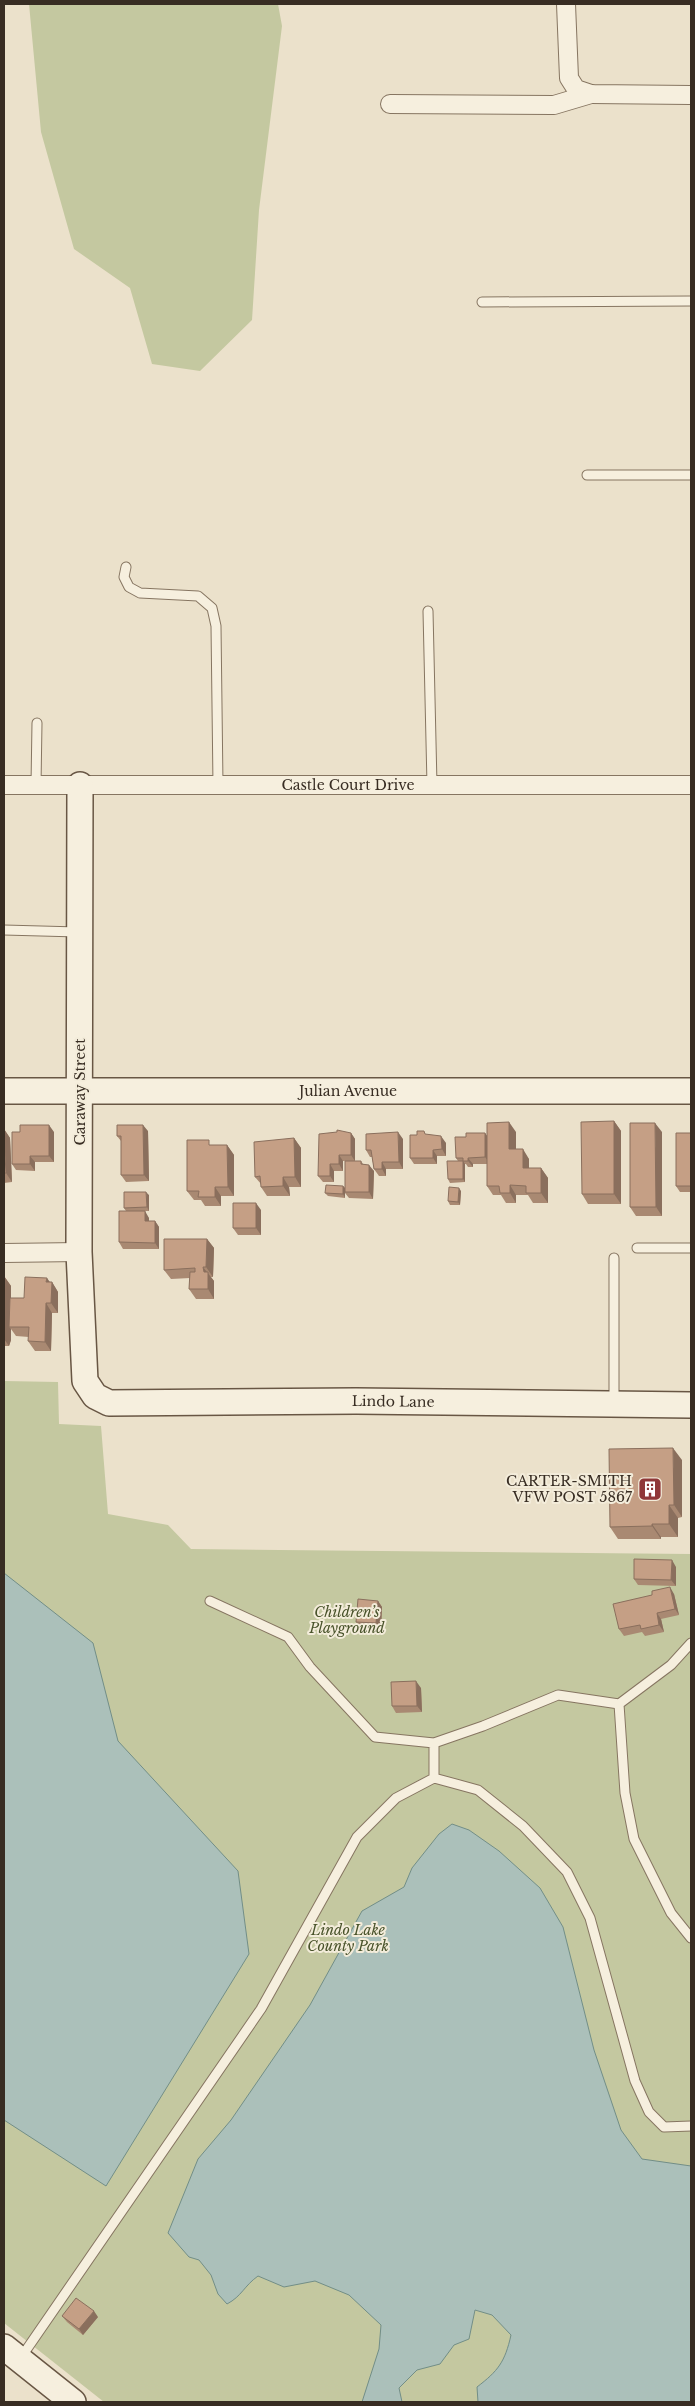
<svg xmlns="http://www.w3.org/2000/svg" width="695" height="2406" font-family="'Libre Baskerville',serif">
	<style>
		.green { fill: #c4c8a0 }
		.water { fill: #abc0ba; stroke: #728e87 }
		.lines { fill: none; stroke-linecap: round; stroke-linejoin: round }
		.lane-casing { stroke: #867561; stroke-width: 11 }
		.street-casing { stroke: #867561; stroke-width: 20 }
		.secondary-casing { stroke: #685644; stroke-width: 28 }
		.lane { stroke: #f6efde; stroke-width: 9 }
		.street { stroke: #f6efde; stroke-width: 18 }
		.secondary { stroke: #f6efde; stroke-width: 25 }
		.wall { fill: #a98972 }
		.shaded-wall { fill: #8a6f5d }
		.building { fill: #c59f85; stroke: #8a6f5d }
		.labels { text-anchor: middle; stroke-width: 4; stroke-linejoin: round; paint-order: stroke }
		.street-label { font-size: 14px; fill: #382d23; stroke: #f3ecda }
		.poi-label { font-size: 14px; fill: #382d23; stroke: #f3ecda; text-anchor: end }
		.park-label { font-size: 14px; font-style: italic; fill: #49532b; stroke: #f3ecda }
	</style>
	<rect width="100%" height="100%" fill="#ebe1cb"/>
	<path class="green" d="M29,4H278L282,26L259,210L252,320L200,371L152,364L130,288L74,249L41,132Z
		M4,1381L58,1382L59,1424L101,1426L108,1514L168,1525L191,1549L691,1554V2402H104L4,2323Z"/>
	<path class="water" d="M4,1573L93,1643L118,1741L238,1871L249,1954L106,2186L4,2120Z
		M452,1824L469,1830L499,1851L540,1888L563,1927L594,2050L621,2130L642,2159L691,2166V2402H478L477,2387C498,2371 505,2362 511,2335L492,2315L475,2310L469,2339L454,2345L440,2364L417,2370L399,2388L402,2402H362L379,2349L381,2325L349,2295L315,2281L284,2287L258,2276C244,2286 242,2296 227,2304L218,2294L211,2275L199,2260L189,2257L168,2233L198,2159L231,2120L310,2005L362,1911L404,1887L412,1868L439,1834Z"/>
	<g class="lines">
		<g class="lane-casing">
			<path id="lane" d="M482,302L691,301
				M587,475H691
				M126,567L124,577L129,587L140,593L198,596L212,608L216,626L218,785
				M428,611L432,785
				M36,785L37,723
				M4,930L78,932
				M637,1248H691
				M614,1403V1258
				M210,1601L288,1637L310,1667L375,1737L434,1743
				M619,1704L625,1793L634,1839L671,1913L691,1938
				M434,1778L478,1790L523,1826L567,1872L590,1918L635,2081L649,2112L664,2127L691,2126
				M20,2359L261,2009L357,1837L396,1798L434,1778V1743L483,1726L558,1695L619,1704L671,1665L691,1643"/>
		</g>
		<g class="street-casing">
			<g id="street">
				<path d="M566,4L569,78L576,89L591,94L691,95"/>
				<path d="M390,104L554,105L591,94"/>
				<path id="s1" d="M4,785H691"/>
				<path d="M4,1253L79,1252"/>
			</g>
		</g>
		<g class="secondary-casing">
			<g id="secondary">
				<path id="s2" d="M80,785L79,1252L85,1381L95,1396L109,1403L356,1401L691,1405"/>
				<path id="s3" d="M4,1091H691"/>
				<path d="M4,2347L73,2402"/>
			</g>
		</g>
		<use href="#lane" class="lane"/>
		<use href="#street" class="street"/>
		<use href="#secondary" class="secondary"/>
	</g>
	<path class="wall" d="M614,1121L621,1131V1204H588L582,1194Z
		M4,1129L10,1138L12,1182L4,1183Z
		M148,1131L149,1181L126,1182L121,1175V1141L117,1136Z
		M54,1132V1162H35V1171L16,1170L12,1164Z
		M516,1132V1149L529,1159V1168H541L548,1178V1203H533L528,1195H516V1203H506L501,1195H493L487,1186V1164H473V1167H468L466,1164H465V1182L450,1183L448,1179L458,1161L456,1158L466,1137L485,1133L487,1136Z
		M662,1132V1216H636L630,1207Z
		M351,1133L355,1139V1161H361L363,1164L374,1171L373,1199L349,1198L345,1193V1198L328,1196L325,1193L343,1186L345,1188V1161H343V1171H334V1182H323L318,1176Z
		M691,1133V1192H680L676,1186Z
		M427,1135L446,1143V1156H437V1164H414L410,1158Z
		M294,1138L301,1148V1187H289L290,1196H267L261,1187V1184L255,1177Z
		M403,1139V1169H386V1176H379L374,1169L372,1157H370L366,1150Z
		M212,1145H227L234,1155V1196H221V1206H205L201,1200H194L187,1191Z
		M461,1191L460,1205H450L448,1201Z
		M149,1195V1211H133L149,1218V1221H155L159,1227V1249H123L119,1242L126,1211L124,1208Z
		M261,1210V1235H238L233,1228Z
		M207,1239L214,1248L213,1277H211L214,1281V1299H196L189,1289L190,1278L171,1279L164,1270Z
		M4,1276L11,1286V1298H24L50,1282H52L58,1292V1313H52L51,1351H35L28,1341L29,1337L16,1336L11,1329V1340L9,1346H4Z
		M682,1460V1517L678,1518V1537H661V1539H618L610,1527Z
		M676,1567V1586L638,1585L634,1579Z
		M674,1594L679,1615L661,1619L664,1632L645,1636L642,1632L624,1636L619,1629Z
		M378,1601L382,1607L381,1630L360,1628L356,1622Z
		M421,1688L422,1712L396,1713L392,1706Z
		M62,2316L98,2317L83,2335L67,2322Z"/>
	<path class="shaded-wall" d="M614,1121L621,1131V1204L614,1194Z
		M509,1122L516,1132V1159L509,1149Z
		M655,1123L662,1132V1216L656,1207Z
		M49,1125L54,1132V1162L49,1156Z
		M143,1125L148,1131L149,1181L144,1175Z
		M4,1129L10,1138L12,1182L6,1173Z
		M398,1132L403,1139V1169L399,1162Z
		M351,1133L355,1139V1161L351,1155Z
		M485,1133L490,1140V1164L485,1157Z
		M441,1136L446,1143V1156L442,1149Z
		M294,1138L301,1148V1187L295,1177Z
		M227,1145L234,1155V1196L228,1187Z
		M523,1149L529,1159V1178L523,1168Z
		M433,1150L437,1156V1164L433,1158Z
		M339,1155L343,1161V1171L339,1164Z
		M30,1156L35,1162V1171L30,1164Z
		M468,1158L473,1164V1167L468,1161Z
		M463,1161L465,1164V1182L463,1179Z
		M382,1162L386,1169V1176L382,1169Z
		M330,1164L334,1171V1182L330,1176Z
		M369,1165L374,1171L373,1199L369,1192Z
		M541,1168L548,1178V1203L541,1193Z
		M283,1177L289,1187L290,1196L283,1186Z
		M510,1185L516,1195V1203L510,1193Z
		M343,1186L346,1189L345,1192V1198L343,1194Z
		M215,1187L221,1196V1206L215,1197Z
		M459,1188L461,1191L460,1205L458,1202Z
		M146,1192L149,1195V1211L147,1207Z
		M256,1203L261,1210V1235L256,1228Z
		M145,1211L149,1218V1227L145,1221Z
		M155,1221L159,1227V1249L155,1243Z
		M207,1239L214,1248L213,1277L206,1267Z
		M203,1267L214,1281V1299L208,1289L204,1272Z
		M4,1276L11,1286V1327H9L11,1329V1340L9,1346L4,1339Z
		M47,1278L52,1285V1282L58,1292V1313L51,1303L46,1282Z
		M46,1303L52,1313L51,1351L45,1342Z
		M673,1448L682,1460V1517L674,1505Z
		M669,1505L678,1518V1537L669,1524Z
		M652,1524L661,1537V1539L652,1526Z
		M672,1560L676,1567V1586L671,1580Z
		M670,1587L674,1594L679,1615L675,1609Z
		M378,1601L382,1607L381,1630L376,1623Z
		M657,1613L661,1619L664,1632L659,1625Z
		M416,1681L421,1688L422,1712L417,1706Z
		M94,2311L98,2317L83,2335L79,2329Z"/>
	<path class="building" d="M614,1121V1194H582L581,1122Z
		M509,1122V1149H523V1168H541V1193H526V1186L510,1185V1193H500L499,1186H487V1123Z
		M630,1123H655L656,1207H630Z
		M20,1125H49V1156H30V1164H12V1132H20Z
		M117,1125H143L144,1175H121V1136H117Z
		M337,1130L351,1133V1155H339V1164H330V1176H318L319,1134L337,1132Z
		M417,1131H424L425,1134L441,1136L442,1149L433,1150V1158H410V1135H417Z
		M398,1132L399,1162H382V1169H374L371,1150H366V1134Z
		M466,1133H485V1157L468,1158V1161H463V1158H456L455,1137H466Z
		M676,1133H691V1186H676Z
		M4,1137L6,1173H4Z
		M294,1138L295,1177H283V1186L261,1187L260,1176L255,1177L254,1142Z
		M187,1140H209V1145H227L228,1187H215V1197H198L199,1191H187Z
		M345,1161H361V1164L369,1165V1192H345Z
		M447,1161H463V1179H448Z
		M326,1185L343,1186V1194L325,1193Z
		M449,1187L459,1188L458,1202L448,1201Z
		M124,1192H146L147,1207L124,1208Z
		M233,1203H256V1228H233Z
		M119,1211H145V1221H155V1243L119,1242Z
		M164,1239H207L206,1267H203L204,1272H208V1289H189L190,1272H195V1268L164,1270Z
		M25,1277L47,1278L46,1282H52L51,1303H46L45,1342L28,1341L29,1327H9L10,1298H24Z
		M673,1448L674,1505H669V1524H652V1526L610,1527L609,1449Z
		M634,1559L672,1560L671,1580L634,1579Z
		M670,1587L675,1609L657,1613L659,1625L641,1629L640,1625L619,1629L613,1604L652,1595V1591Z
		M358,1599L378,1601L376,1623L356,1622Z
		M416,1681L417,1706H392L391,1682Z
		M76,2298L94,2311L79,2329L62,2316Z"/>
	<defs>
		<g id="building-square" transform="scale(1.25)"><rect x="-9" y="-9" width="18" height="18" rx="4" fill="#8f3738" stroke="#f3ecda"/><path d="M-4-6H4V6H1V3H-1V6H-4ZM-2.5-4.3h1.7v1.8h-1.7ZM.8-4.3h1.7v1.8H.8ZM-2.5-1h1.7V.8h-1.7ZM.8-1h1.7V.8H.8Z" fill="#fff"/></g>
	</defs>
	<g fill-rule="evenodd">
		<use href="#building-square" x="650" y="1489"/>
	</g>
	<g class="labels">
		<g class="street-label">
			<text dy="5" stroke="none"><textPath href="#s1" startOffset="344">Castle Court Drive</textPath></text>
			<text dy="5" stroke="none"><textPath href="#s3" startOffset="344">Julian Avenue</textPath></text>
			<text transform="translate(80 1092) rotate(-90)" y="5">Caraway Street</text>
			<text dy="5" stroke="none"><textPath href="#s2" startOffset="914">Lindo Lane</textPath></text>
		</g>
		<g class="poi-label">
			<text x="632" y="1486">CARTER-SMITH<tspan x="632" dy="16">VFW POST 5867</tspan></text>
		</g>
		<g class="park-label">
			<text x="347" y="1617">Children’s<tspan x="347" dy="16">Playground</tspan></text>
			<text x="348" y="1935">Lindo Lake<tspan x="348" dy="16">County Park</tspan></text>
		</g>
	</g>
	<rect width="695" height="2406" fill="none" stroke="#382d23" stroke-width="10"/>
</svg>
